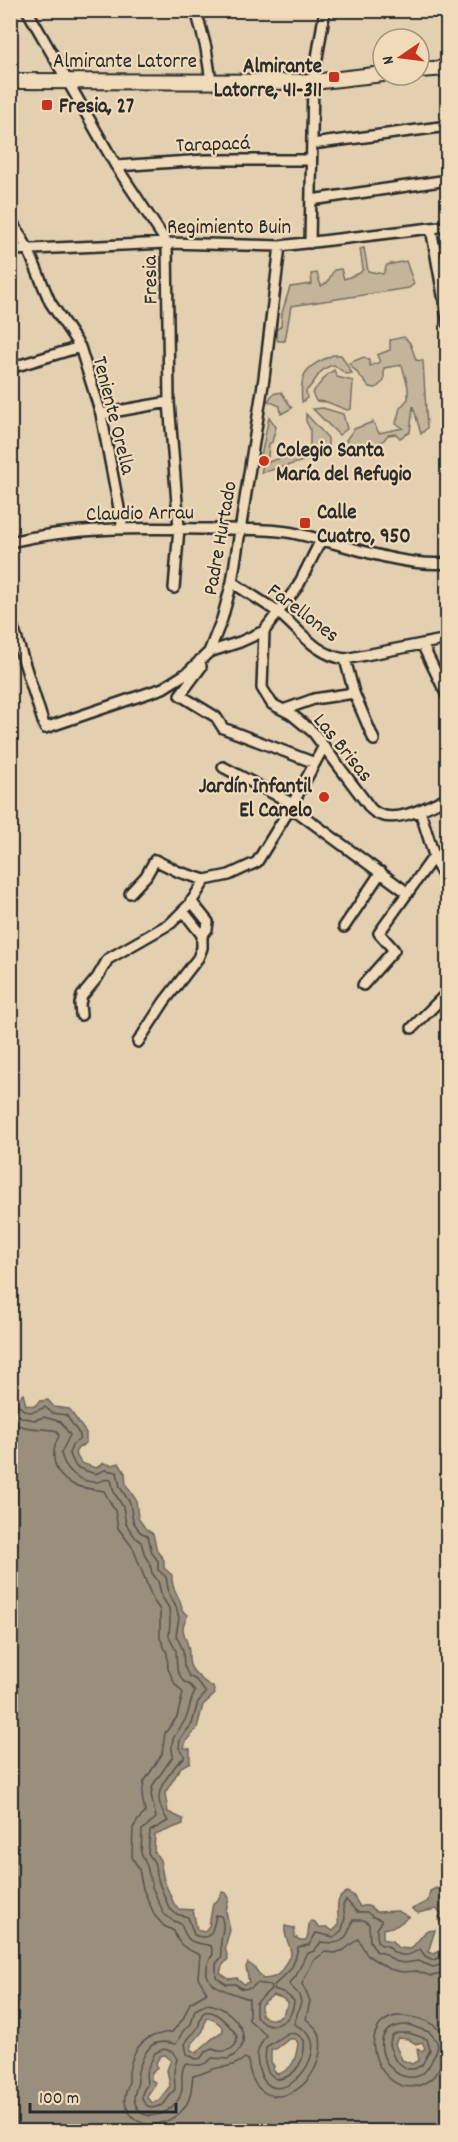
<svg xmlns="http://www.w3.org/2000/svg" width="458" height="2142" font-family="Dekko,sans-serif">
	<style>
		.green { fill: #c4b59a; stroke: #787062; stroke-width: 1.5 }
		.water { fill: #9a8e7b; stroke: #6e665b; stroke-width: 1.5; fill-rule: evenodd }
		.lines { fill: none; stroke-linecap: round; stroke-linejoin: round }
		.shore { stroke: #57534b; stroke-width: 1.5 }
		.minor-casing { stroke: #2b2b2b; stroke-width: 14 }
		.secondary-casing { stroke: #2b2b2b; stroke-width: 18 }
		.minor { stroke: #efdbb9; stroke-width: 9 }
		.secondary { stroke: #efdbb9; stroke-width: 14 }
		.poi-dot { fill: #c8321e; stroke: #efdbb9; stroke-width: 2 }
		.labels { text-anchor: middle; stroke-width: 4.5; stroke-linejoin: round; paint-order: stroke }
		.street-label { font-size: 21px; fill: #2b2b2b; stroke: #efdbb9 }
		.poi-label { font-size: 21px; font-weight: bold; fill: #2b2b2b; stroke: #efdbb9; text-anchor: start }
	</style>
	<rect width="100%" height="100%" fill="#e3d0b1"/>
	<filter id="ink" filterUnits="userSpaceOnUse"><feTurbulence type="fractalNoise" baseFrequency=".0167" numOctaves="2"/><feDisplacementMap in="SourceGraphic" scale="12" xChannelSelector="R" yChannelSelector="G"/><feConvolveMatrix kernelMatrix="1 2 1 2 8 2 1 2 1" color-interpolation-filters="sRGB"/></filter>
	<g filter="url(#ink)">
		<path class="green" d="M364,248L368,271L383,274L387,265L406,261L414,284L409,288L291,306L285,341H278L275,331L281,326L282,313L290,287L312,284L311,274L317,273L321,286L327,283L334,270L341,269L344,279L360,273L363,269L360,249Z
			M404,337L410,343L416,360L423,361L427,428L421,434L413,406L410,432L400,438L396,434L388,435L383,441L362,451L350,448L346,440L354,429L373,422L379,433L403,428L396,423L400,408L408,399V387L402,365L384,368V381L376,388L369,387L349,363L364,357L369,360L370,366L380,362L377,355L390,350V340Z
			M333,355H341L352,373L346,374L334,365C318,368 317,381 306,391L307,398L302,402C299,372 306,367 333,355Z
			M334,370L337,377L353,381L351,409L347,410L327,402L316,401L312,393L327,375Z
			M281,392L292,408L281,414L280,406L268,401L273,394Z
			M323,408L343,414L347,429L339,435L313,409Z
			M306,414L328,438V454L261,473L263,465C278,455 293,459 310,455V429L306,421Z
			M269,417L276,427L272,442L269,444L268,457L261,456Z"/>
		<path class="water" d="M23,1394L26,1405L35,1406L40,1401L48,1400L54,1407L69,1409L86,1433V1443L78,1448L75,1453L81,1463L96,1468L104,1463L111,1465L119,1463L125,1473L126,1485L136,1500L138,1518L145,1528L153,1534L157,1551L164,1560V1568L172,1575C171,1593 182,1596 182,1611L188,1615C179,1631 184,1631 188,1646C190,1652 188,1659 190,1665C192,1672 206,1684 213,1687L215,1694L203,1705L197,1728L186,1741L184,1748L190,1749V1762L181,1767L165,1793L168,1812L183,1819V1824L155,1835L154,1851L160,1860L164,1881L175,1906L179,1909L193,1910L197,1930L204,1932L209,1926L213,1903L217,1901L222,1892L226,1893L229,1898L226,1911L230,1930L225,1947L228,1959L222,1966L220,1973L229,1979L237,1978L244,1984L249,1982L246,1967L248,1963L254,1967L263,1979C284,1978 281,1967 291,1955C291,1944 283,1937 285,1926L294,1928L295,1937L300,1940H306L308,1935L309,1923L311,1921L315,1922L318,1927H327L333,1931L338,1926C340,1911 332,1900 347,1892L353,1895L360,1907C368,1904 371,1907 376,1912L398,1911L409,1917L396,1926L383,1929V1939L392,1941L398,1948L411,1949L426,1931L435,1930L428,1952L434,1954L447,1948V2131H11L10,1399L19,1398ZM273,1995L282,1998L288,2003L282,2016C272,2020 269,2021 261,2014V2005ZM206,2018C212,2018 224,2025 223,2031C218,2034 200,2048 197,2053L191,2050V2045L203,2031ZM398,2038L408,2039L416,2044L422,2042L425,2048L422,2051L417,2049L419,2060L412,2064L402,2060L395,2044ZM289,2039H295L298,2043C296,2057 294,2070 277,2074L273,2070L274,2066L271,2062V2049H276ZM165,2055L171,2060L167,2070L170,2086L159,2100L153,2103L147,2098C148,2091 154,2089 155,2082L151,2080V2074L157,2068L156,2063L160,2056Z
			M447,1878V1923H442L438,1920L441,1913L436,1909L418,1913L412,1909L428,1901L430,1891L436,1888L442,1891L446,1887Z"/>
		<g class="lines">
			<path class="shore" d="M10,1404L18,1405C28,1416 34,1412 45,1407L52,1413L66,1415L80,1435L79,1440L73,1444L69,1453L76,1467L95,1474L105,1470L117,1472L120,1487L130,1503L133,1521L140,1532L148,1536L152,1553L158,1561V1570L166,1577L169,1594L176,1606L179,1618L176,1635L183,1650L184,1666L189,1676L196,1680L206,1693L198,1702L192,1724L180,1739L179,1748L184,1755V1758C176,1763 174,1768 168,1776C155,1793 157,1804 168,1821L150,1831L148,1853L154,1862L159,1883L169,1908L176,1914L188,1917L194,1935C212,1942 213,1930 216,1915L221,1916C227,1930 217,1942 222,1956L216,1964V1977L226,1984H235L243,1989L251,1988L257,1983L270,1985L271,1989L256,2003V2016C270,2034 293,2023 294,2001L285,1993L274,1989V1985C290,1971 294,1969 298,1947L309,1945L316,1933L334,1937L342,1930L345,1918L343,1905L346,1900L357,1912H367L373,1917L381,1920V1923L377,1929V1941C385,1949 377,1942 387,1946C395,1949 387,1948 395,1953C404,1958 413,1954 420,1949L425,1956L433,1960L448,1955
				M10,1412L24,1418L35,1420L44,1417L61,1422L70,1435L61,1453C64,1470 80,1483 97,1482C104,1481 104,1478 111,1480L114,1492L123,1507L126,1524L135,1537L141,1542L145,1556L150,1564L152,1573L158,1581L162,1597L169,1608L170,1619L169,1636L176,1651L177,1670L183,1681L191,1686L195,1692C189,1701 190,1711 185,1720C177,1735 169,1736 173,1756L153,1785L151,1794L156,1818L142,1830L141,1853L147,1866L152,1887L164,1914L172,1920L181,1924C189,1946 192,1941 211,1946L213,1954C192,1986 228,1991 249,1999V2020L266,2035C258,2048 255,2053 259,2069C272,2117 327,2061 309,2035C305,2029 299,2027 294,2024L301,2002L299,1995L289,1984L296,1976L306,1954L314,1951L321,1942C343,1945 346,1941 353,1920H364L369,1924L370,1941L376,1951L385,1954L394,1961L404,1963L418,1961L433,1967L448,1963
				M10,1421C25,1431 41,1427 57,1431L59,1436C50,1452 52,1475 72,1484C82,1489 94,1489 104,1491L115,1511L118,1528L133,1548L153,1600L160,1610V1638L167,1653L168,1669L175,1684L183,1693L177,1717L165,1733L162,1754L144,1782L142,1795L145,1813L138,1820L133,1828L132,1857L139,1869L143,1889L155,1916L164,1926L174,1931C179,1947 187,1949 200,1955L198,1977L207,1993L190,2003L183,2019L172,2032C146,2034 133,2045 129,2072C129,2075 129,2078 129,2081C127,2091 122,2098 127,2108C139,2134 171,2125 185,2107C192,2096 191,2087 193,2076C202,2075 210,2069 217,2068C229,2066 235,2066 245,2058L248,2060C253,2117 312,2100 320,2052C321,2045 321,2039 319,2033C316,2028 311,2023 306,2019L310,2001L302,1984L313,1961L325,1952L335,1953L344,1950L358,1939L367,1955L389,1969L402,1972L416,1971L431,1976L448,1973
				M207,2004C232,2006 262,2042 228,2059L212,2058C202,2068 197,2065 185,2064C177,2077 188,2088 176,2103C166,2115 142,2124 135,2103C132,2096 136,2091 137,2085C139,2081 137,2076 138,2071C141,2063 145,2049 154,2044C162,2040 169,2043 176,2044L183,2031L191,2024L195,2010Z
				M204,2012C208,2012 210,2011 214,2013C220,2016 236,2031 237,2037C237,2052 221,2053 212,2049L205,2052L201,2058L196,2059L187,2054L185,2044C188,2037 195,2033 198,2027C201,2021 199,2017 204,2012Z
				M396,2016C423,2015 458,2029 442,2062C437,2073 433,2080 420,2085C381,2099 351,2026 396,2016Z
				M409,2025L429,2032C441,2043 439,2048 432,2060C427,2072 419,2081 403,2076C380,2069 367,2023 409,2025Z
				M288,2033L297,2034L304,2040C306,2058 296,2079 276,2079L268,2072L265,2062L266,2047Z
				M397,2033H409L427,2039L430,2050L422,2065L414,2069H407L395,2060L389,2045L392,2036Z
				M164,2049L173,2052L177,2059L174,2070L175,2089L163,2105L152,2108C140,2103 139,2095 147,2085L146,2073L155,2053Z"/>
			<g class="minor-casing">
				<path id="minor" d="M27,10L116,166L167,243L169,402L179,528L174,588
					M196,10L206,48L211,81
					M312,144L448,126
					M116,166L205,160H311
					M311,200L448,180
					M10,218L28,249L50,302L80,347L101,414L123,529
					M431,228L448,323
					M310,243L313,82L325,10
					M10,250L167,243L280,246L448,226
					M10,368L80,347
					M101,414L169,402
					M321,540L298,586L264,631L262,688L272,704L291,714L313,732L371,809C390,828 428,807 448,797
					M10,542C73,527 137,528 201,529C229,529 259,528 287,532C337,540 397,568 448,563
					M232,582C246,592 262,601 276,611C300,629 313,654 345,659L448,639
					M10,618L45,728L163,688L187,673L209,652L222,619L232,582L264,378L280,246
					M422,644L448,698
					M209,652L240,642L264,631
					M345,659L354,693L374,740
					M200,660L201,667L180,695L216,717L223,728L315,763
					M283,710L314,699L354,693
					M223,767L293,804
					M291,807L408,893
					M420,811L437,865L448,883
					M130,893L146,876L155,860L179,872L205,880L229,875L257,862L291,807L324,746
					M191,901L208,922L207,929L202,935
					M344,927L381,872
					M363,985L394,950L379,933L434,856
					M81,1015L80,1004L82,996L97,978L108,959L171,923L190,904L205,880
					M412,1028L448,992
					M138,1042L164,1002L198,958L202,948V935L183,911"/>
			</g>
			<g class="secondary-casing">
				<path id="secondary" d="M419,70L448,68
					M10,81L313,82L383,74"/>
			</g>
			<use href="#minor" class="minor"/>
			<use href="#secondary" class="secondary"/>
		</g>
	</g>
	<g class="poi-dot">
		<rect x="328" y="71" width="12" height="12" rx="3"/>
		<rect x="41" y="99" width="12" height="12" rx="3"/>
		<circle cx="264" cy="461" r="6"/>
		<rect x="299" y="517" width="12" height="12" rx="3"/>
		<circle cx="324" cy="797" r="6"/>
	</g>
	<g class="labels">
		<g class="street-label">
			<text x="125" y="67">Almirante Latorre</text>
			<text transform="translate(213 143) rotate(-2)" y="7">Tarapacá</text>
			<text x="229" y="233">Regimiento Buin</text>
			<text transform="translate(149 280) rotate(-91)" y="7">Fresia</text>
			<text transform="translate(115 415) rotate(76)" y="7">Teniente Orella</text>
			<text transform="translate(140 512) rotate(-1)" y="7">Claudio Arrau</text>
			<text transform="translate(219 538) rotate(-80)" y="7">Padre Hurtado</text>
			<text transform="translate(304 612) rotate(37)" y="7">Farellones</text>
			<text transform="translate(344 747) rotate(51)" y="7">Las Brisas</text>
		</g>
		<g class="poi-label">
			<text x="322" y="72" text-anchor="end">Almirante<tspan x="322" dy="24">Latorre, 41-311</tspan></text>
			<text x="59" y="112">Fresia, 27</text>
			<text x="276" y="456">Colegio Santa<tspan x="276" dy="24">María del Refugio</tspan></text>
			<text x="317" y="518">Calle<tspan x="317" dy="24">Cuatro, 950</tspan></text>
			<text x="312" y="792" text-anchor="end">Jardín Infantil<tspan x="312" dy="24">El Canelo</tspan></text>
		</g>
	</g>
	<rect width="458" height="2142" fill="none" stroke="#efdbb9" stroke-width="36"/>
	<rect x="18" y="18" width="422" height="2106" fill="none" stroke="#2b2b2b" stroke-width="2" filter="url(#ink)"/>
	<g transform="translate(401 57) rotate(256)"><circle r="28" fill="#efdbb9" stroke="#a19580" stroke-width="1.5"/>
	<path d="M0-4.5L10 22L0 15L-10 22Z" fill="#c8321e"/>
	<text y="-9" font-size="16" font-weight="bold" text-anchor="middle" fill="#2b2b2b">N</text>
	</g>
	<path d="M30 2103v9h146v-9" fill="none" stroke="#2b2b2b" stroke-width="3"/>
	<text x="39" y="2103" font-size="18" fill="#2b2b2b" stroke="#efdbb9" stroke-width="4.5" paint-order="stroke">100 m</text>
</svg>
